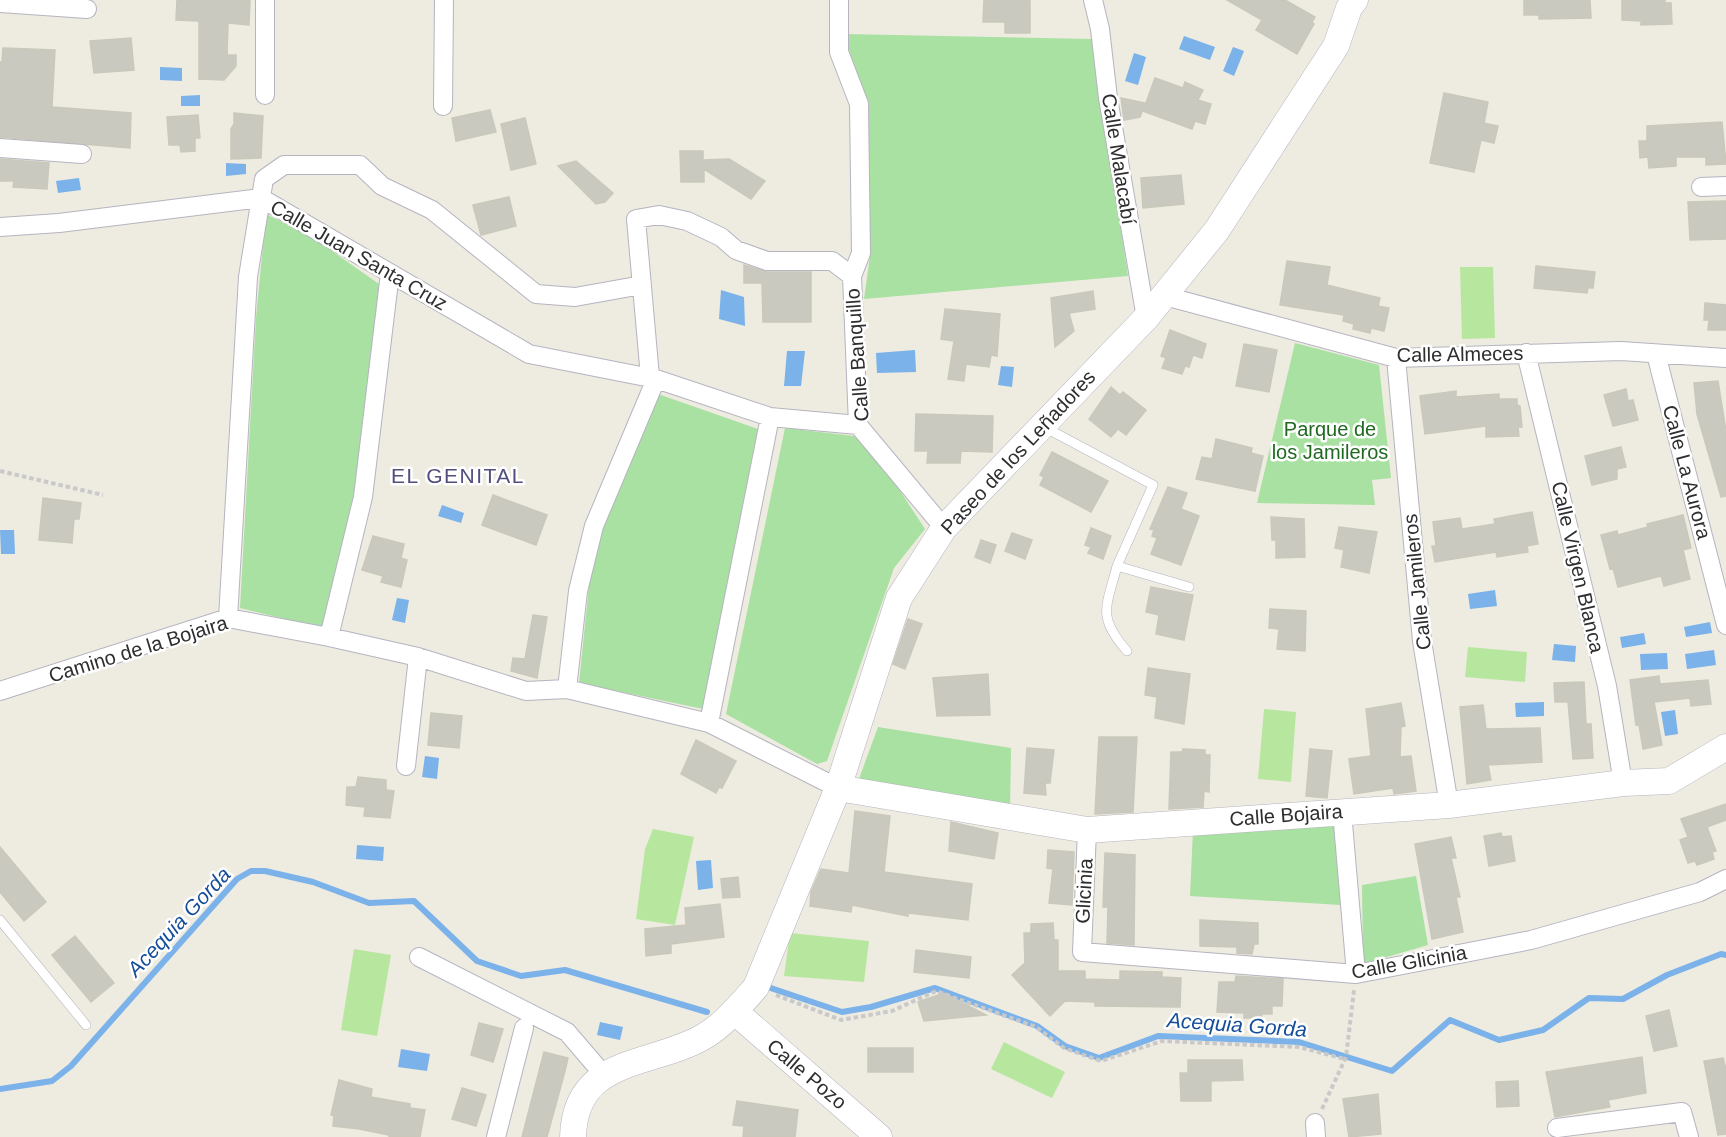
<svg xmlns="http://www.w3.org/2000/svg" width="1726" height="1137" font-family="Arial,sans-serif">
	<style>
		.green { fill: #a8e1a1 }
		.pitch { fill: #b7e79e }
		.water { fill: #7bb2e9 }
		.lines { fill: none; stroke-linecap: round; stroke-linejoin: round }
		.stream { stroke: #7bb2e9; stroke-width: 6 }
		.building { fill: #cac9bf; stroke: #cac8ba; stroke-width: 1.5 }
		.lane-casing { stroke: #b5b4c0; stroke-width: 10 }
		.street-casing { stroke: #b5b4c0; stroke-width: 20 }
		.secondary-casing { stroke: #b5b4c0; stroke-width: 27 }
		.path { stroke: #c9c9c9; stroke-width: 4; stroke-dasharray: 4.5 3; stroke-linecap: butt }
		.lane { stroke: #fff; stroke-width: 9 }
		.street { stroke: #fff; stroke-width: 18 }
		.secondary { stroke: #fff; stroke-width: 26 }
		.labels { text-anchor: middle; stroke-width: 5; stroke-linejoin: round; paint-order: stroke }
		.street-label { font-size: 20px; fill: #2e2e2e; stroke: #fff }
		.park-label { font-size: 20px; fill: #1f6921; stroke: #fff }
		.neighbourhood-label { font-size: 21px; letter-spacing: 1.5px; fill: #524f7d; stroke: #fff }
		.water-label { font-size: 21px; font-style: italic; fill: #154d9a; stroke: #fff }
	</style>
	<rect width="100%" height="100%" fill="#eeebe1"/>
	<path class="green" d="M844,34L1093,39L1128,276L864,299L870,256L867,105Z
		M266,214L312,237L379,284L354,504L322,628L240,608L256,318Z
		M1295,343L1379,365L1391,478L1372,480L1375,505L1257,503Z
		M658,394L758,429L703,709L579,683L590,576L604,519Z
		M785,428L854,436L885,468L925,529L894,568L827,761L817,764L726,714Z
		M878,727L1011,748L1010,812L856,787Z
		M1334,823L1341,905L1190,896L1193,830Z
		M1416,876L1428,945L1363,964L1362,885Z"/>
	<path class="pitch" d="M1460,267H1493L1495,338L1462,339Z
		M1468,647L1527,652L1525,682L1465,677Z
		M1264,709L1296,712L1291,782L1258,779Z
		M653,829L694,837L675,925L636,919L645,849Z
		M790,933L869,941L864,982L784,976Z
		M354,949L391,955L377,1036L341,1030Z
		M1004,1042L1065,1072L1052,1098L991,1069Z"/>
	<path class="water" d="M1184,36L1215,47L1210,60L1179,49Z
		M1233,47L1244,51L1234,76L1223,71Z
		M1134,53L1146,57L1138,85L1125,81Z
		M160,67L182,68V81L160,80Z
		M200,95V106H181V96Z
		M226,163L246,164V174L226,176Z
		M79,178L81,190L58,193L56,181Z
		M721,290L744,297L745,326L719,319Z
		M915,350L916,372L877,373L876,353Z
		M787,351H805L801,386H784Z
		M1001,366L1014,367L1012,387L998,385Z
		M442,505L464,513L461,523L438,516Z
		M0,530H14L15,554H1Z
		M1495,590L1497,606L1470,609L1468,594Z
		M397,598L409,600L405,623L392,620Z
		M1710,622L1712,633L1686,637L1684,627Z
		M1644,633L1646,644L1622,648L1620,637Z
		M1554,644L1576,646L1575,662L1552,660Z
		M1714,650L1716,665L1687,669L1685,654Z
		M1667,653L1668,669L1641,670L1640,654Z
		M1544,702V716L1516,717L1515,703Z
		M1675,710L1678,734L1665,736L1661,712Z
		M425,756L439,758L437,779L422,777Z
		M357,845L384,847L383,861L356,859Z
		M711,860L713,888L698,890L696,861Z
		M600,1022L623,1027L620,1040L597,1035Z
		M401,1049L430,1054L427,1071L398,1067Z"/>
	<g class="lines">
		<path class="stream" d="M762,985L842,1012L871,1007L935,988L1037,1026L1065,1046L1099,1058L1158,1036L1299,1042L1392,1071L1450,1020L1499,1040L1543,1030L1589,998L1623,999L1667,975L1721,954L1726,955
			M0,1089L52,1081L71,1066L237,879L251,871H265L313,882L369,903L414,901L477,961L521,976L565,970L707,1012"/>
	</g>
	<path class="building" d="M177,0H250L249,25L228,23L227,55H236V66L224,80L199,79V21L176,20Z
		M984,0H1030V33H1005V22H983Z
		M1227,0H1285L1315,17L1312,22L1314,24L1297,54L1256,30L1262,20Z
		M1524,0H1590L1591,18L1539,19V15H1524Z
		M1622,0H1665V3H1671L1672,24L1641,25V21L1622,20Z
		M131,38L134,70L94,73L90,41Z
		M3,48L55,50L52,107L131,113L130,148L0,137V62H2Z
		M1155,78L1183,88L1185,82L1203,90L1198,100L1211,104L1205,124L1195,121L1192,129L1143,111Z
		M1444,93L1488,102L1484,123L1498,126L1494,143L1481,140L1474,172L1430,163Z
		M1121,98L1145,103L1140,117L1124,120Z
		M490,110L496,132L456,141L452,118Z
		M234,113L263,116L261,158L231,159V129L234,124Z
		M198,115L200,138H195V151L181,152L180,145H169L167,117Z
		M525,118L536,164L511,170L501,124Z
		M1722,122L1726,164L1706,165V157H1676V166L1649,168L1648,157L1640,158L1639,141H1647V126Z
		M680,151H703V160L729,159L765,181L751,199L704,169V182H681Z
		M0,159L49,163L47,189L13,187L14,181H0Z
		M576,161L613,193L605,202L596,204L558,166Z
		M1181,175L1184,204L1143,208L1141,178Z
		M509,197L516,226L481,235L473,205Z
		M1726,201V239L1690,240L1688,202Z
		M1287,261L1330,267L1327,285L1380,298L1378,306L1389,308L1384,331L1371,328L1370,333L1353,329L1354,324L1343,321L1344,315L1280,305Z
		M744,265L767,272H811V322H763L762,283H744Z
		M1536,266L1595,272L1593,288H1588L1587,293L1534,288Z
		M1093,291L1095,309L1069,313L1074,331L1055,347L1051,298Z
		M1705,303L1726,305V330H1708L1709,320H1704Z
		M945,309L1000,314L997,356L991,355L989,367L966,364L964,381L948,379L954,341L941,339Z
		M1170,330L1206,344L1202,358L1193,355L1189,367L1185,366L1182,374L1162,368L1166,358L1161,356Z
		M1244,344L1277,350L1269,392L1236,386Z
		M1718,381L1726,431V496L1721,497L1697,414L1694,383Z
		M1111,387L1120,395L1123,392L1146,410L1126,435L1118,429L1111,437L1089,419Z
		M1626,389L1628,401L1633,400L1638,420L1613,426L1604,395Z
		M1456,391V397L1499,394V399H1517V405L1520,406L1522,427H1518L1519,436L1486,437V426L1425,434L1420,396Z
		M916,414L993,416L992,452L961,451L960,463H927L928,451H915Z
		M1216,439L1252,448L1251,453L1263,456L1255,491L1196,479L1202,457L1212,459Z
		M1621,447L1626,467L1617,469V479L1592,485L1585,456Z
		M1052,452L1108,481L1091,512L1040,485L1044,477L1040,475Z
		M1168,487L1187,493L1181,509L1199,516L1181,565L1151,554L1157,538L1152,536L1154,530L1150,529Z
		M493,495L547,515L536,545L482,525Z
		M43,498L81,503L79,519H74L72,543L39,540Z
		M1532,512L1538,544L1527,546L1528,552L1497,557L1496,552L1435,562L1432,546H1436L1433,522L1460,518L1462,529L1495,524L1494,519Z
		M1683,515L1691,548L1683,550L1690,579L1664,586L1661,576L1618,587L1613,568L1610,569L1601,535L1617,531L1618,535L1648,527L1647,524Z
		M1271,517L1304,519L1305,557L1276,558V540H1272Z
		M1339,527L1377,532L1369,573L1341,567L1344,550L1335,548Z
		M1091,528L1111,536L1103,559L1088,553L1091,547L1085,545Z
		M1012,533L1032,540L1025,559L1005,551Z
		M373,536L404,544L401,558L407,560L401,587L381,582L383,576L362,570Z
		M981,540L996,545L990,563L975,557Z
		M1151,587L1193,595L1184,640L1156,634L1159,615L1146,612Z
		M1270,609L1306,611L1305,651L1277,649L1279,629L1269,628Z
		M533,615L547,617L537,678L511,671L513,658L525,659Z
		M908,619L922,624L905,669L893,664Z
		M1148,668L1190,674L1184,724L1155,718L1157,697L1145,695Z
		M988,674L990,715L937,716L933,678Z
		M1659,676L1660,684L1708,680L1711,704L1691,706L1690,698L1654,702L1662,745L1643,749L1639,725H1636L1630,680Z
		M1584,682L1586,724H1591L1593,758L1573,759L1568,702H1555L1554,683Z
		M1401,703L1405,726L1401,727L1400,757L1411,756L1416,791L1394,794L1393,788L1354,794L1349,759L1371,756L1366,709Z
		M1483,705L1486,729L1540,728L1542,762L1488,765L1491,780L1467,784L1460,707Z
		M431,713L462,716L459,748L428,745Z
		M1099,737H1137L1133,812L1095,814Z
		M696,740L736,761L722,788L719,787L716,793L681,774Z
		M1027,748L1054,750L1050,783H1045L1046,795L1024,793Z
		M1183,749L1205,750V755H1210L1209,792L1204,791L1203,807L1169,809L1171,752H1182Z
		M1310,749L1332,751L1327,798L1306,796Z
		M358,777L386,780V790L394,791L390,818L364,816L365,807L346,805L347,787H356Z
		M1726,804V820L1707,827L1716,851L1712,852L1714,859L1697,865L1695,861L1688,863L1680,840L1688,837L1681,819Z
		M855,811L890,816L884,872L972,884L968,920L908,913V916L852,905L851,912L810,906L811,892L821,869L849,873Z
		M951,822L998,833L994,859L949,851Z
		M1501,833L1502,837L1511,836L1515,861L1489,866L1484,836Z
		M1451,837L1456,858H1451L1460,897H1456L1463,932L1432,939L1415,844Z
		M0,847L46,902L24,921L0,892Z
		M1048,850L1074,852L1072,905L1049,903L1053,869L1047,868Z
		M1105,853L1135,855L1134,945L1107,943L1108,907H1103Z
		M738,877L740,897L723,898L721,879Z
		M720,904L724,937L671,944V953L646,956L645,929L686,925L685,908Z
		M1200,920L1258,923V944H1254L1252,954L1237,953V947L1200,946Z
		M1053,923L1054,940H1058V971H1085V979L1120,980V971L1162,972V977L1181,978L1180,1007L1095,1006V1002L1065,1001L1050,1016L1012,975L1025,963L1024,933H1031V924Z
		M75,936L114,983L91,1002L52,955Z
		M916,950L971,957L969,978L914,972Z
		M1236,976L1283,979L1282,1006H1272V1014H1262L1261,1018H1244V1013L1217,1012L1219,982H1235Z
		M944,993L986,1015L924,1021L918,1002Z
		M1669,1010L1677,1046L1654,1051L1646,1016Z
		M479,1023L503,1029L493,1062L471,1055Z
		M868,1048H913V1072H868Z
		M544,1052L568,1058L565,1071L547,1137H522Z
		M1642,1057L1646,1093L1608,1100L1610,1107L1555,1117L1546,1072Z
		M1723,1058L1726,1069V1134L1718,1135L1704,1061Z
		M1188,1060H1242L1243,1080L1211,1081V1101H1181L1180,1073H1188Z
		M339,1080L372,1089L371,1097L410,1104V1108L425,1110L420,1137H389V1135L359,1129L333,1126L334,1116L331,1115Z
		M1518,1081L1519,1106L1497,1107L1496,1082Z
		M462,1088L486,1095L476,1126L452,1119Z
		M1378,1094L1381,1134L1349,1137L1343,1099Z
		M737,1101L798,1110L795,1137H743L744,1126L733,1125Z"/>
	<g class="lines">
		<g class="lane-casing">
			<path id="lane" d="M1044,427L1153,485L1117,566L1189,587
				M1117,566C1107,606 1096,616 1127,651
				M0,920L86,1025"/>
		</g>
		<g class="street-casing">
			<path id="street" d="M839,0V52L859,104L861,253L852,276
				M1093,0L1100,29L1108,98L1146,318
				M0,3L87,9
				M265,95V0
				M443,106L444,0
				M0,148L82,154
				M1701,187L1726,186
				M261,198L529,354L656,379L770,417L858,425
				M0,227L59,223L261,198
				M1165,296L1396,358L1621,351L1726,358
				M1526,353L1607,686L1623,783
				M1656,354L1726,625
				M1396,358L1422,641L1449,805
				M650,377L636,219L659,215L687,221L721,237L736,250L767,261H832L852,276L858,425L944,528
				M228,618L248,277L264,179L284,165H360L382,186L432,210L536,294L575,297L642,285
				M329,637L363,497L390,273
				M567,689L578,591L594,526L656,379
				M0,691L228,618L329,637L418,657L526,691L567,689L709,723L838,788
				M709,723L770,417
				M406,766L418,657
				M1342,812L1356,974
				M1087,830L1082,952L1356,974L1531,940L1700,892L1726,879
				M419,957L567,1032L603,1074
				M1315,1123L1316,1137
				M1557,1128L1682,1112L1689,1137
				M496,1137L524,1028"/>
		</g>
		<g class="secondary-casing">
			<path id="secondary" d="M838,788L1087,830L1449,805L1623,783L1669,781L1726,747
				M734,1011L879,1137
				M573,1137C575,1056 651,1067 703,1037C723,1026 741,1004 756,987L838,788L899,598L944,528L1146,318L1217,230L1336,46L1349,8L1355,0"/>
		</g>
		<path class="path" d="M0,471L103,495
			M776,995L841,1020L892,1011L936,991L1036,1027L1064,1048L1101,1061L1162,1041L1299,1047L1345,1059
			M1322,1109L1346,1057L1354,990"/>
		<use href="#lane" class="lane"/>
		<use href="#street" class="street"/>
		<use href="#secondary" class="secondary"/>
	</g>
	<g class="labels">
		<g class="street-label">
			<text transform="translate(1119 159) rotate(81)" y="7">Calle Malacabí</text>
			<text transform="translate(359 255) rotate(30)" y="7">Calle Juan Santa Cruz</text>
			<text transform="translate(1460 354) rotate(-1)" y="7">Calle Almeces</text>
			<text transform="translate(857 355) rotate(-94)" y="7">Calle Banquillo</text>
			<text transform="translate(1018 452) rotate(-47)" y="7">Paseo de los Leñadores</text>
			<text transform="translate(1687 472) rotate(75)" y="7">Calle La Aurora</text>
			<text transform="translate(1578 567) rotate(77)" y="7">Calle Virgen Blanca</text>
			<text transform="translate(1417 582) rotate(-96)" y="7">Calle Jamileros</text>
			<text transform="translate(138 649) rotate(-17)" y="7">Camino de la Bojaira</text>
			<text transform="translate(1286 815) rotate(-4)" y="7">Calle Bojaira</text>
			<text transform="translate(1084 891) rotate(-87)" y="7">Glicinia</text>
			<text transform="translate(1409 962) rotate(-10)" y="7">Calle Glicinia</text>
			<text transform="translate(807 1074) rotate(40)" y="7">Calle Pozo</text>
		</g>
		<g class="park-label">
			<text x="1330" y="436">Parque de<tspan x="1330" dy="23">los Jamileros</tspan></text>
		</g>
		<g class="neighbourhood-label">
			<text x="458" y="483">EL GENITAL</text>
		</g>
		<g class="water-label">
			<text transform="translate(179 922) rotate(-47)" y="7">Acequia Gorda</text>
			<text transform="translate(1237 1025) rotate(4)" y="7">Acequia Gorda</text>
		</g>
	</g>
</svg>
